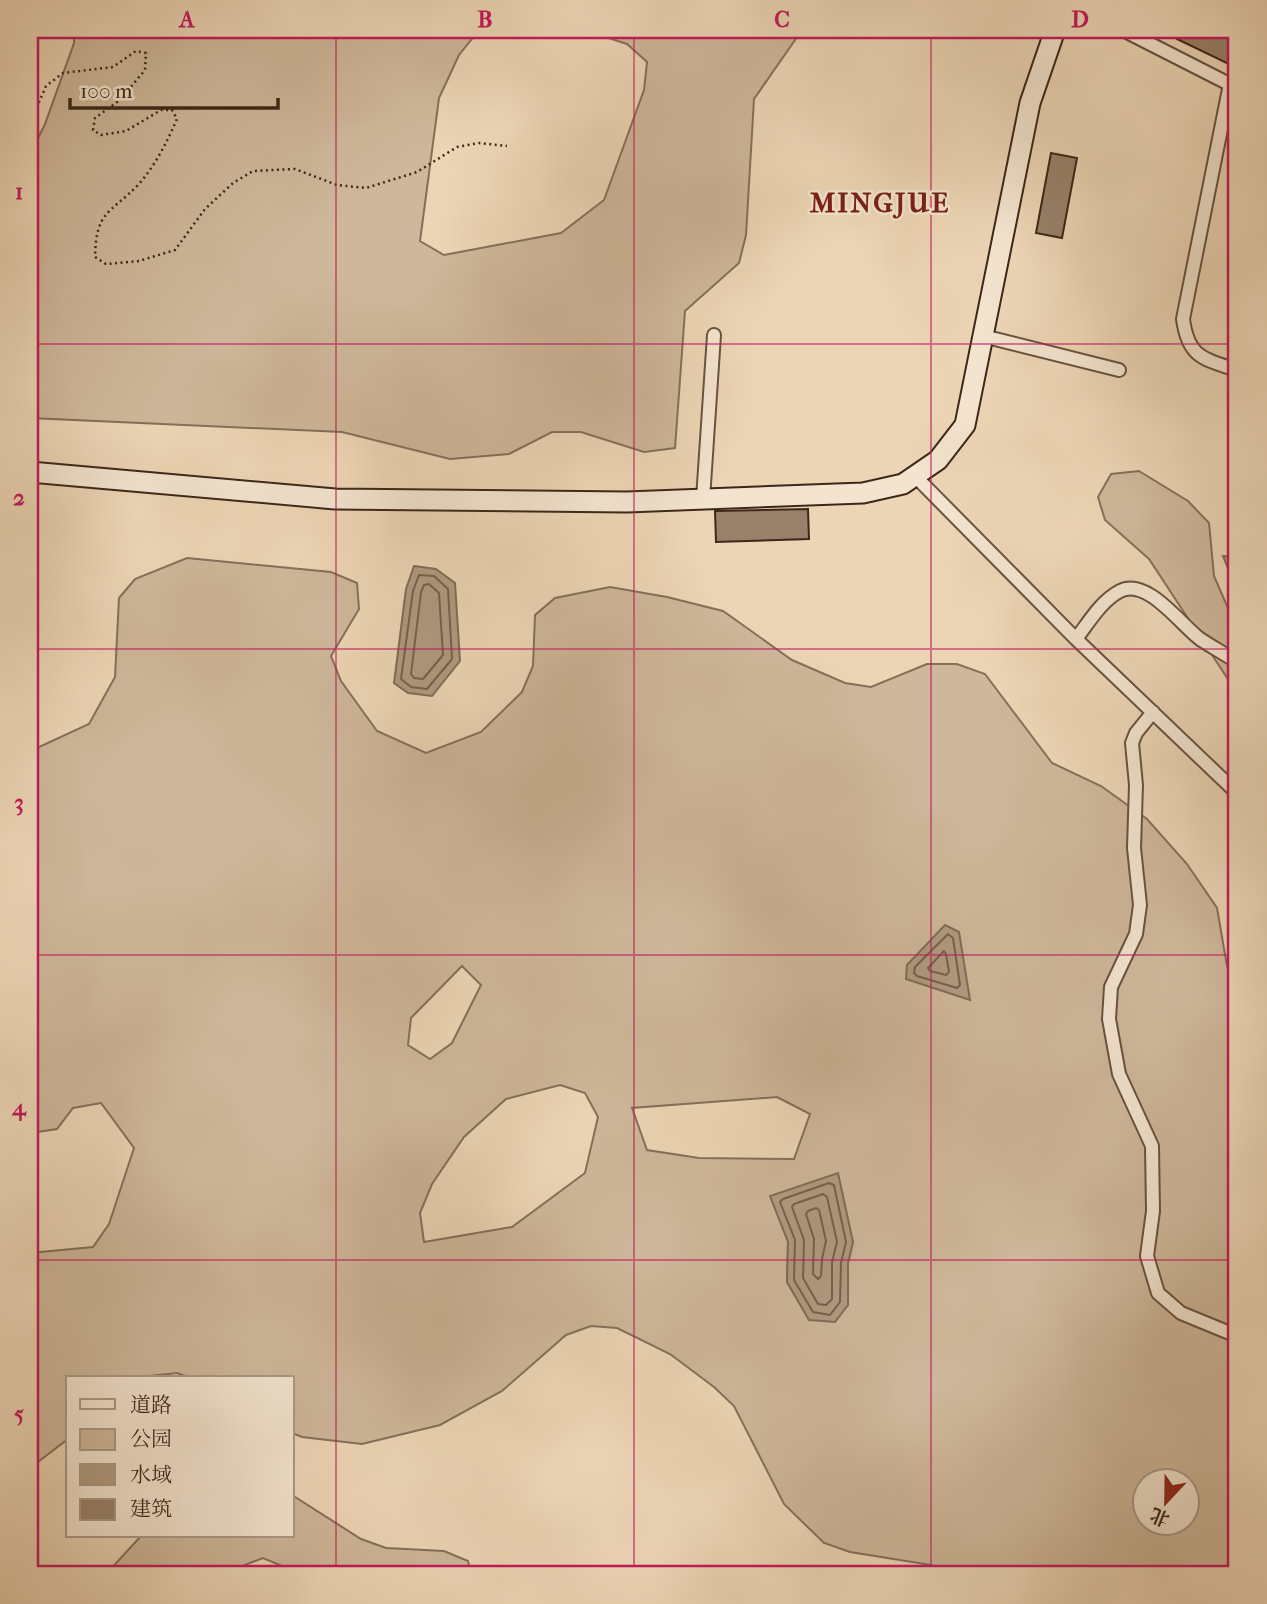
<svg xmlns="http://www.w3.org/2000/svg" width="1267" height="1604" font-family="'IM FELL French Canon','Noto Serif SC',serif">
	<style>
		.green { fill: #ceb79a; stroke: #866f5a; stroke-width: 2; fill-rule: evenodd }
		.water { fill: #b09a80; stroke: #826c57; stroke-width: 2 }
		.lines { fill: none; stroke-linecap: round; stroke-linejoin: round }
		.shore { stroke: #76604c; stroke-width: 2 }
		.building { fill: #98816a; stroke: #3d2719; stroke-width: 2 }
		.street-casing { stroke: #695240; stroke-width: 16 }
		.secondary-casing { stroke: #3d2719; stroke-width: 23 }
		.path { stroke: #3d2719; stroke-width: 2.5; stroke-dasharray: 2 3.5; stroke-linecap: butt }
		.street { stroke: #f3e4cf; stroke-width: 12 }
		.secondary { stroke: #f3e4cf; stroke-width: 19 }
		.grid { fill: none; stroke: #c2185b; stroke-width: 2; stroke-opacity: 0.55 }
		.labels { text-anchor: middle; stroke-width: 5; stroke-linejoin: round; paint-order: stroke }
		.district-label { font-size: 28px; font-weight: bold; letter-spacing: 2px; fill: #7a1f14; stroke: #f3e4cf }
		.neatline { fill: none; stroke: #c2185b; stroke-width: 2.5 }
		.grid-label { font-size: 23px; text-anchor: middle; font-weight: bold; fill: #c2185b }
	</style>
	<rect width="100%" height="100%" fill="#ecd5b5"/>
	<filter id="stains"><feTurbulence type="fractalNoise" baseFrequency=".00286" numOctaves="4"/><feColorMatrix values="0 0 0 0 .2 0 0 0 0 .09 0 0 0 0 .02 0 0 0 .5 -.17"/></filter>
	<radialGradient id="worn" r=".72"><stop offset=".6" stop-color="#630" stop-opacity="0"/><stop offset="1" stop-color="#630" stop-opacity=".3"/></radialGradient>
	<path class="green" d="M74,30H479L459,55L439,98L420,241L444,255L561,233L604,200L644,90L647,62L627,44L584,30H802L754,99L746,235L739,263L685,311L675,448L644,452L581,432H552L509,454L450,459L342,432L30,418V154L45,124L74,43Z
		M1139,471L1188,501L1209,523L1214,576L1237,629V693L1149,559L1105,520L1098,497L1111,474Z
		M187,558L331,572L357,583L359,609L331,656L341,681L377,731L426,753L481,732L522,692L533,666L535,615L555,598L610,587L667,597L723,611L792,660L845,683L871,687L927,664H957L985,674L1052,763L1101,786L1147,819L1187,864L1217,908L1227,966L1237,986V1574H951L931,1565L850,1552L824,1543L784,1504L734,1406L714,1387L670,1354L617,1328L591,1326L566,1335L502,1391L440,1425L362,1444L302,1437L292,1433V1378H191L177,1373L150,1376L147,1378H68V1439L30,1468V1253L93,1247L109,1224L134,1148L101,1103L73,1108L57,1129L30,1133V746L37,748L89,724L115,677L119,598L135,579ZM462,966L481,985L452,1043L430,1059L408,1045L411,1018ZM560,1085L585,1093L598,1117L585,1173L512,1227L424,1242L420,1213L432,1184L464,1137L506,1099ZM777,1097L810,1114L794,1159L699,1158L647,1150L632,1108ZM788,1242H853L848,1263V1305L809,1319L787,1282ZM1144,1482H1186V1524H1144Z
		M292,1495L361,1539L386,1548L444,1551L468,1561L471,1574H301L263,1558L237,1568L234,1574H106L141,1536H292Z"/>
	<path class="water" d="M1223,556L1237,557V591Z
		M414,566L436,569L455,583L460,661L432,696L408,693L394,683L406,589Z
		M945,925L959,932L970,1000L906,979L907,965Z
		M838,1173L853,1242L848,1263V1305L835,1322L809,1320L787,1282L788,1242L770,1196Z"/>
	<g class="lines">
		<path class="shore" d="M419,575L434,576L448,589L452,659L427,689L411,687L401,679L413,591Z
			M429,584L439,593L443,655L423,679L414,678L411,674L421,592L424,585Z
			M948,934L953,938L960,985L957,988L917,976L914,973L915,967Z
			M944,951L946,954L949,972L946,975L930,971L928,968Z
			M829,1183L834,1185L846,1242L841,1263L840,1302L830,1315L813,1312L794,1280L795,1240L780,1202L783,1199Z
			M823,1194L827,1197L837,1242L832,1262V1299L826,1305L818,1304L803,1278L804,1240L792,1207L794,1204Z
			M816,1208L819,1210L826,1241L822,1259L821,1276L818,1279L813,1274L814,1239L806,1214L808,1211Z"/>
	</g>
	<path class="building" d="M1182,30H1218L1237,39V68L1177,39Z
		M1051,153L1077,158L1062,238L1036,233Z
		M808,509L809,539L716,542L715,511Z"/>
	<g class="lines">
		<g class="street-casing">
			<path id="street" d="M1123,30L1237,88
				M1230,84L1183,319C1188,357 1203,359 1237,370
				M983,336L1119,370
				M915,476L1076,639L1237,793
				M703,499L714,335
				M1076,639C1089,622 1101,601 1120,591C1147,577 1181,625 1200,639C1212,647 1225,654 1237,662
				M1153,712L1136,733L1132,743L1136,785L1134,848L1140,905L1136,934L1111,987L1109,1019L1119,1074L1152,1146L1153,1211L1147,1256L1158,1293L1181,1313L1237,1336"/>
		</g>
		<g class="secondary-casing">
			<path id="secondary" d="M30,472L335,499L627,502L863,493L903,484L938,460L965,425L1030,103L1055,30"/>
		</g>
		<path class="path" d="M30,123L46,86L63,73L113,67L136,51L146,53L145,70L120,100L95,118L93,130L101,135L126,131L161,110H172L177,119C167,142 155,166 138,185C110,214 96,210 95,257L106,264L139,261L175,250L205,209L233,183L253,171L295,169L337,185L366,188L417,172L457,147L479,143L507,146"/>
		<use href="#street" class="street"/>
		<use href="#secondary" class="secondary"/>
	</g>
	<path class="grid" d="M336,30V1574M634,30V1574M931,30V1574M30,344H1237M30,649H1237M30,955H1237M30,1260H1237"/>
	<g class="labels">
		<g class="district-label">
			<text x="880" y="212">MINGJUE</text>
		</g>
	</g>
	<rect width="1267" height="1604" fill="none" stroke="#ecd5b5" stroke-width="77"/>
	<rect x="66" y="1376" width="228" height="161" fill="#f3e4cf" stroke="#aa9886" stroke-width="2"/>
	<rect x="80" y="1399" width="35" height="10" fill="#f3e4cf" stroke="#aa9886" stroke-width="2"/>
	<text x="130" y="1412" font-size="21" fill="#3d2719">道路</text>
	<rect x="80" y="1429" width="35" height="21" fill="#ceb79a" stroke="#aa9886" stroke-width="2"/>
	<text x="130" y="1446" font-size="21" fill="#3d2719">公园</text>
	<rect x="80" y="1464" width="35" height="21" fill="#b09a80" stroke="#aa9886" stroke-width="2"/>
	<text x="130" y="1482" font-size="21" fill="#3d2719">水域</text>
	<rect x="80" y="1499" width="35" height="21" fill="#98816a" stroke="#aa9886" stroke-width="2"/>
	<text x="130" y="1516" font-size="21" fill="#3d2719">建筑</text>
	<g transform="translate(1166 1502) rotate(202)"><circle r="33" fill="#f3e4cf" stroke="#aa9886" stroke-width="2"/>
	<path d="M0-5L12 26L0 18L-12 26Z" fill="#8f2418"/>
	<text y="-10" font-size="19" font-weight="bold" text-anchor="middle" fill="#3d2719">北</text>
	</g>
	<path d="M70 98v10h208v-10" fill="none" stroke="#3d2719" stroke-width="3.5"/>
	<text x="80" y="98" font-size="21" fill="#3d2719" stroke="#f3e4cf" stroke-width="5" paint-order="stroke">100 m</text>
	<rect x="38" y="38" width="1190" height="1528" class="neatline"/>
	<g class="grid-label">
		<text x="187" y="27">A</text>
		<text x="485" y="27">B</text>
		<text x="782" y="27">C</text>
		<text x="1080" y="27">D</text>
		<text x="19" y="199">1</text>
		<text x="19" y="505">2</text>
		<text x="19" y="810">3</text>
		<text x="19" y="1115">4</text>
		<text x="19" y="1421">5</text>
	</g>
	<rect width="100%" height="100%" filter="url(#stains)"/>
	<rect width="100%" height="100%" fill="url(#worn)"/>
</svg>
